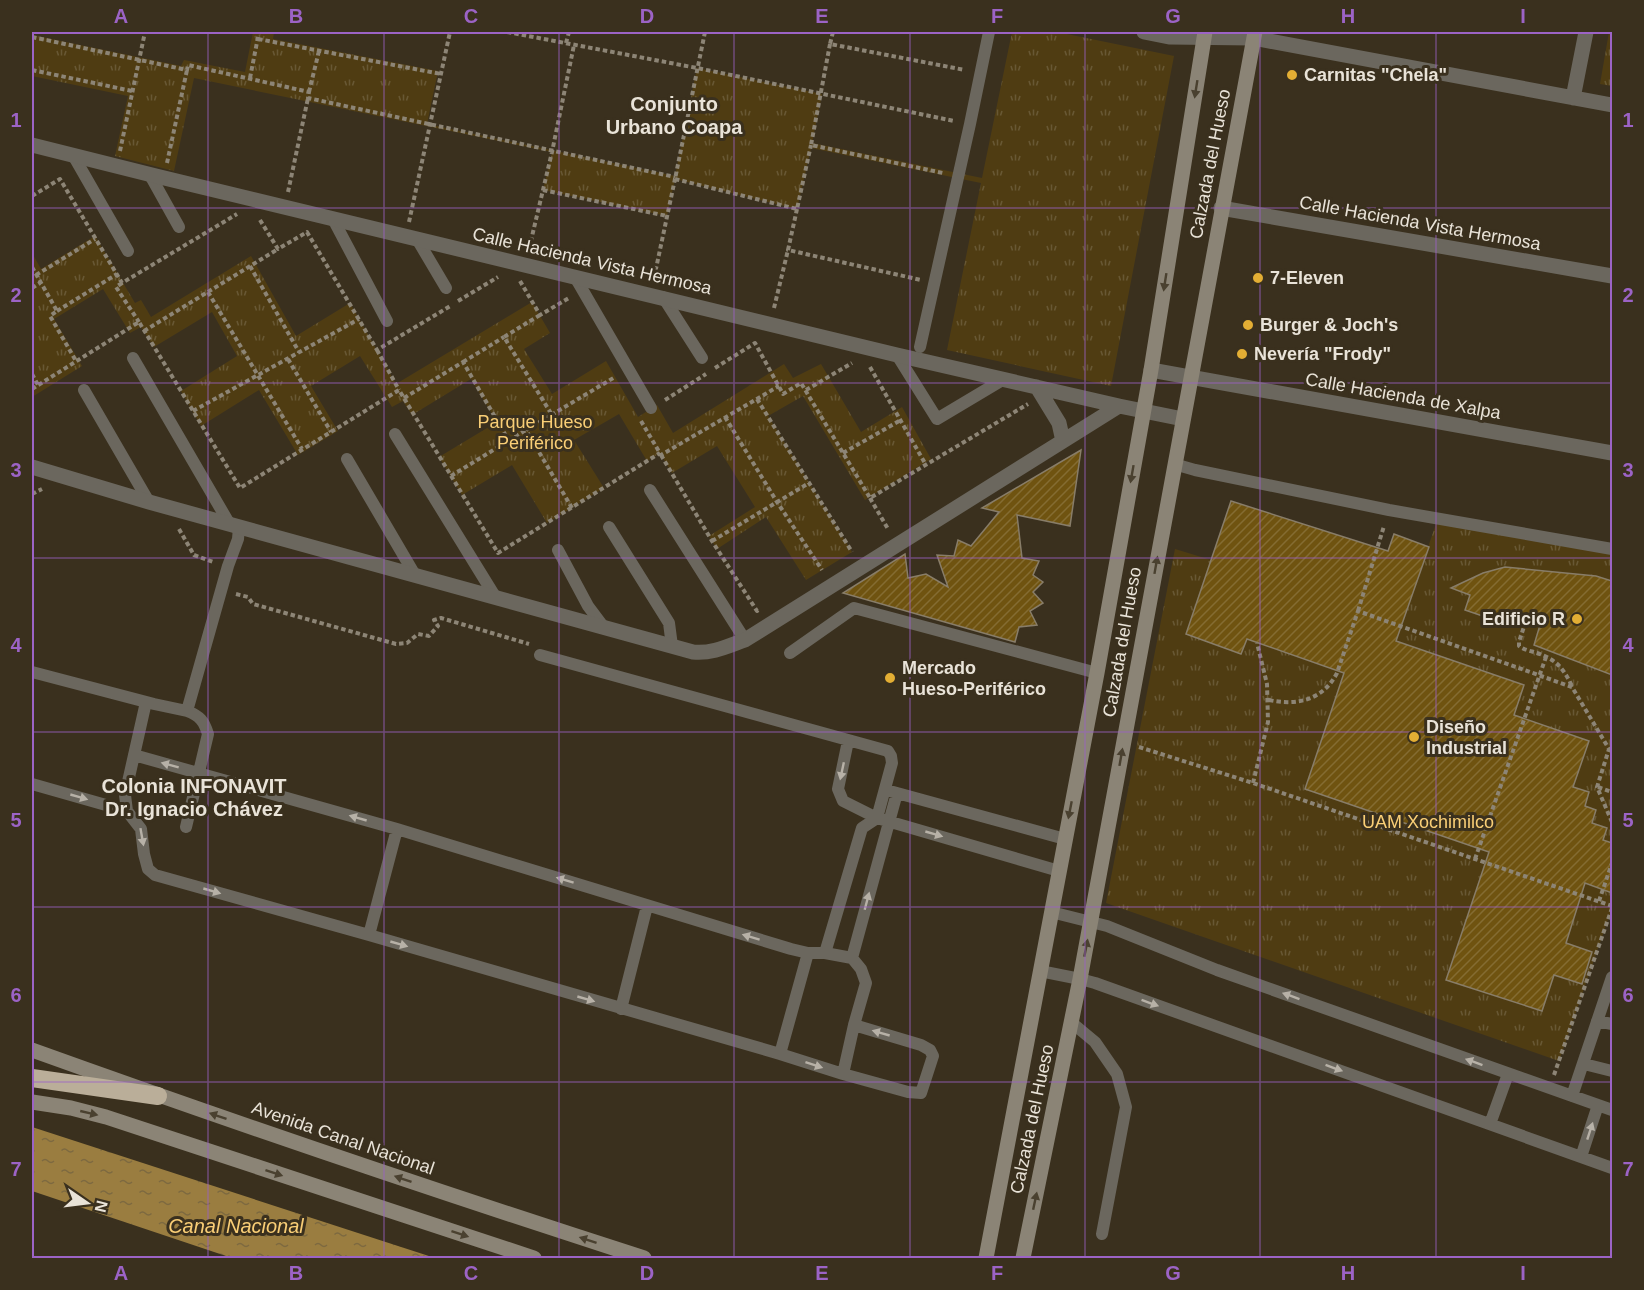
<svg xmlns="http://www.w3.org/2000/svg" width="1644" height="1290" font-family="Arial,sans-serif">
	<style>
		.park { fill: url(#park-tufts) }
		.water { fill: url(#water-ripples) }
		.building { fill: url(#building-hatch); stroke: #887d69; stroke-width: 1.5 }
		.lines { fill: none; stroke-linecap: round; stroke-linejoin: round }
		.path { stroke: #8d8576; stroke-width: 4; stroke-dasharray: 4.5 3; stroke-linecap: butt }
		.lane { stroke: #6b675e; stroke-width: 12 }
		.street { stroke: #6b675e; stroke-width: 15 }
		.secondary { stroke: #8b8476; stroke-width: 15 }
		.highway { stroke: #baae99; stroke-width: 18 }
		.oneway { fill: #4a4130 }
		.oneway2 { fill: #b7b1a7 }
		.grid { fill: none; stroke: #9c63c6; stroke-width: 1.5; stroke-opacity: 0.55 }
		.poi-dot { fill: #e3ae34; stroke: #3a301e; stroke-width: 2 }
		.labels { text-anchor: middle; stroke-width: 6; stroke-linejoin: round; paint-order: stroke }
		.poi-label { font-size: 18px; font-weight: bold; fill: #e9e3d8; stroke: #3a301e; text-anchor: start }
		.street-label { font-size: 18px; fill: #e9e3d8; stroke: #3a301e }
		.park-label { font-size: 18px; fill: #f9ce76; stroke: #3a301e }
		.neighbourhood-label { font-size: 20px; font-weight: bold; fill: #e9e3d8; stroke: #3a301e }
		.water-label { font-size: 20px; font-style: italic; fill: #f9ce76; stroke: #3a301e }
		.neatline { fill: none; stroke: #9c63c6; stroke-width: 2 }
		.grid-label { font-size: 20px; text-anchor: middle; font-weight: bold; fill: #9c63c6 }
	</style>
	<defs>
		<pattern id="park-tufts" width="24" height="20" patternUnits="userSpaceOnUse" patternTransform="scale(1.5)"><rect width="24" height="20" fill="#4f3c12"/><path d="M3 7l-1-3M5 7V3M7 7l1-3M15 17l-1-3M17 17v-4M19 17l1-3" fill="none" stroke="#685834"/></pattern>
		<pattern id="water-ripples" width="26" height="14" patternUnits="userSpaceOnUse" patternTransform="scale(1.5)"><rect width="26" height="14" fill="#9a7d40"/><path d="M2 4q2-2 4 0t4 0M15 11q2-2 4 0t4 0" fill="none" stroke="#7d6940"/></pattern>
		<pattern id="building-hatch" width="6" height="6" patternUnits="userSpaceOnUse" patternTransform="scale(1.5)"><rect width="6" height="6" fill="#6f5310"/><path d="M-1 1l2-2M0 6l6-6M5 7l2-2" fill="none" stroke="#846c32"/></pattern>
	</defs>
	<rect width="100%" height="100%" fill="#3a301e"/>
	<path class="park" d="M253,32H274L273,39L438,71L427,124L675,176L697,68L822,94L812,143L982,178L1012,32H1057L1174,56L1111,386L947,350L981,183L811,148L797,209L675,179L667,216L543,190L552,152L194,78L174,171L115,156L128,96L32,76V35L181,66L184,60L245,72Z
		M1609,32H1612V86L1600,84Z
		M95,236L135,303L141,300L151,317L251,256L296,336L350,303L396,384L532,302L550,333L524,349L552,394L606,361L638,417L657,405L673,433L784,364L793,378L821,364L861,432L902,407L931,459L865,500L803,396L768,416L852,552L806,580L766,517L717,549L709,536L755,507L717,446L672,473L660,453L647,461L619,414L574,440L604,488L547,523L512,465L462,495L439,457L497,422L471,379L412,415L403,401L392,407L360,356L311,386L338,431L298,455L259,390L201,426L181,391L237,356L212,312L154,347L141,327L130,333L103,289L54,319L82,366L32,397V253L41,269Z
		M1437,521L1612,552V908L1559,1061L1106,903L1175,549L1211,560L1247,639L1403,620Z"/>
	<path class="water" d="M32,1127L435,1258H232L32,1191Z"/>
	<path class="building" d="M1081,450L1070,526L1017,515L1022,558L1039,561L1033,575L1043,582L1033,592L1043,603L1030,611L1037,625L1019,627L1015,642L843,593L905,554L908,578L926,574L948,587L937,555L954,556L958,540L971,546L999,512L982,508Z
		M1231,501L1388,551L1394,534L1429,547L1396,641L1524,685L1514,715L1589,741L1573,787L1589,792L1585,806L1596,810L1592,823L1607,828L1603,840L1612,843V893L1585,883L1566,943L1592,952L1582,984L1554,975L1542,1011L1446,980L1489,852L1305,789L1344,673L1247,639L1241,654L1186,634Z
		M1505,567L1596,576L1612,581V675L1534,645L1543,615L1503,623L1465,610L1470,595L1451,588L1483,573Z"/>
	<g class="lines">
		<path class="path" d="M507,32L697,68L954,121
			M705,32L675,179L797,209L811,145
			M833,32L830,44L965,70
			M32,37L187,70L188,65L309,92L308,98L675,177
			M258,39L441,74
			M566,43L569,32
			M830,44L811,145L943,173
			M32,70L132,91
			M250,78L259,32
			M309,92L319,51
			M120,151L145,32
			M167,163L187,70
			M543,190L667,216
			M288,192L308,98
			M32,196L60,179L122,283L237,214
			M797,209L788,250L921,280
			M260,220L278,249L307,232L377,350L452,305
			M409,222L450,32
			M529,249L552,152L574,45
			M250,266L299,352
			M32,267L57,311L50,316L76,361
			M36,275L95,239
			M654,278L675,179
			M520,281L540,315L569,298
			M122,283L116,287L139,322
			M32,288L40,283
			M208,292L302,449
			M458,301L498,277
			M774,308L788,250
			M57,311L117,274
			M540,315L504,337L552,415
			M144,331L278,249
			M377,350L399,390
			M288,359L331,432
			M463,362L504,337
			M870,367L926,465
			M715,368L755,343L783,394L801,383L870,498L1028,404
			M32,374L38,385
			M32,389L139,322L240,488L399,390L498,553L660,453
			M806,390L852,363
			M404,398L463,362L509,441
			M757,399L852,552
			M665,400L706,374
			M193,411L359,319
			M725,417L777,502L822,570
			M641,421L661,455L779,386
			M843,453L901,420
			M661,455L712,541L757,611L759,609
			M451,476L526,430
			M32,494L42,489
			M870,498L888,529
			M572,508L526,430L615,377
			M179,529L194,555L213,562
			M712,541L809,483
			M236,594L248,597L253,604L396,644L407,643L418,634L429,636L438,626L434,620L441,618L529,644
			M1358,611L1384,526
			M1528,614L1519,642V646C1524,650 1531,651 1537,653C1557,660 1563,668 1572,686
			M1269,700C1297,706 1323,700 1337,673L1358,611L1572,687L1609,749L1597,787L1612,822
			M1139,747L1253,783L1612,906
			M1253,783L1268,722L1267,684L1257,643
			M1598,787L1612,792
			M1475,859L1546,657
			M1599,901L1612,863
			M1554,1075L1612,908"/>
		<path class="lane" d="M73,155L128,251
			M150,175L179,227
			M333,219L387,321
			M417,239L446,288
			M575,277L651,408
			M663,297L702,358
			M920,347L970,124L989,32
			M897,355L937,419L1004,379
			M133,358L229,523
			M84,390L149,502
			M395,434L496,598
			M347,459L415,575
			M1174,464L1195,470L1389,510L1612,549
			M650,490L745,640
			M609,527L669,623L672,646
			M558,550L588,606L603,626
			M790,653L854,608L1097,673
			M540,655L888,751L891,756L892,763L877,818L862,828L825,953
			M32,672L154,704L187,711L228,566L238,539L239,527
			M848,741L838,789L843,801L877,818L1059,871
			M134,755L397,829L791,949L808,953H825L852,958L861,969L866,983L854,1025L921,1045L930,1050L933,1056L921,1093L908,1092L843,1074L780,1054L369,935L155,875L148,869L144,854L141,829L127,811L125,795L146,702
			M32,784L127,811
			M886,790L1065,839
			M186,827L208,734C204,721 200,716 187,711
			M1051,912L1107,926L1217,970L1612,1110
			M369,935L397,829
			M852,958L897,793
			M1040,971L1080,979L1095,983L1612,1168
			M621,1009L647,906
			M1597,1021L1612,1024
			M1071,1022L1095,1042L1117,1074L1126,1107L1102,1234
			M780,1054L808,953
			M1584,1064L1612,1071
			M843,1074L854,1025
			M1572,1096L1612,977
			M1490,1124L1508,1074
			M1581,1157L1598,1105"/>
		<path class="street" d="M1144,32L1169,37L1253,38L1612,105
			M1573,98L1586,32
			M32,145L156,176L897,355L1119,406L1183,419
			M1221,208L1612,276
			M1151,370L1612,453
			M1037,387L1059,423L1063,441
			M32,467L149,502L693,652C712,654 728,646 745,640L1119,406"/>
		<path class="secondary" d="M32,1050C235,1123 439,1192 644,1258
			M32,1102L71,1108L106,1117L534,1258
			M986,1258L1097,673L1151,370L1205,32
			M1023,1258L1080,979L1255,32"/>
		<path class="highway" d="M32,1078L158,1096"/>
	</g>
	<defs><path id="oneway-solid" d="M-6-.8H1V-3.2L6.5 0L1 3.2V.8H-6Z" transform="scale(1.5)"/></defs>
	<g class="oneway">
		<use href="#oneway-solid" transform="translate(1196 89) rotate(99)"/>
		<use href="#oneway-solid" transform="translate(1165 282) rotate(99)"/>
		<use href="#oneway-solid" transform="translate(1132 474) rotate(100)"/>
		<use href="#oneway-solid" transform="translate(1156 565) rotate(-80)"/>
		<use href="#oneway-solid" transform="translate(1121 757) rotate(-80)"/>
		<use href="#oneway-solid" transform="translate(1070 810) rotate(101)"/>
		<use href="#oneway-solid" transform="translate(1086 948) rotate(-79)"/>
		<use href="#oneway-solid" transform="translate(89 1113) rotate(13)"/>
		<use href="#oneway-solid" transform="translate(218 1116) rotate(-161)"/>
		<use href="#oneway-solid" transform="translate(274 1173) rotate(18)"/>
		<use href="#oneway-solid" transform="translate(403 1179) rotate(-161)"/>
		<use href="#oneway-solid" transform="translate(1035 1201) rotate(-78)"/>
		<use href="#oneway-solid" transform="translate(460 1234) rotate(18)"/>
		<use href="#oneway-solid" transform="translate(588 1240) rotate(-162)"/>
	</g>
	<g class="oneway2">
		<use href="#oneway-solid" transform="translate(170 765) rotate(-165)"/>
		<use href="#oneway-solid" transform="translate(842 771) rotate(102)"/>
		<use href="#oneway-solid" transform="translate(79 797) rotate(16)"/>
		<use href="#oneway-solid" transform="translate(358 818) rotate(-164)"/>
		<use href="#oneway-solid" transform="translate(934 834) rotate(16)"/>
		<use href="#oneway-solid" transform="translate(142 837) rotate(80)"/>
		<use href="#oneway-solid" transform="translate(565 880) rotate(-163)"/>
		<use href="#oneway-solid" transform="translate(212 891) rotate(16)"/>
		<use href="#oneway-solid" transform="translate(867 901) rotate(-75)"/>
		<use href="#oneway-solid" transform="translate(751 937) rotate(-163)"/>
		<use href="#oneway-solid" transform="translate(399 944) rotate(16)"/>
		<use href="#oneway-solid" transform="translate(1291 996) rotate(-160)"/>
		<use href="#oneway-solid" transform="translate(586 999) rotate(16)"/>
		<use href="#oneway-solid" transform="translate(1150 1003) rotate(20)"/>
		<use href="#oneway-solid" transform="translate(881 1033) rotate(-164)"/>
		<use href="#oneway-solid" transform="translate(1474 1062) rotate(-160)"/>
		<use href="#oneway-solid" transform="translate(814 1065) rotate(18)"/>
		<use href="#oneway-solid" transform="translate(1334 1068) rotate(20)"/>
		<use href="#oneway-solid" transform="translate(1590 1131) rotate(-72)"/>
	</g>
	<path class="grid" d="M208,32V1258M384,32V1258M559,32V1258M734,32V1258M910,32V1258M1085,32V1258M1260,32V1258M1436,32V1258M32,208H1612M32,383H1612M32,558H1612M32,732H1612M32,907H1612M32,1082H1612"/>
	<g class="poi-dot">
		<circle cx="1292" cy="75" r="6"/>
		<circle cx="1258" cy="278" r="6"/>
		<circle cx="1248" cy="325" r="6"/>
		<circle cx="1242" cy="354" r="6"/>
		<circle cx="1577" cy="619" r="6"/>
		<circle cx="890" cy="678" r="6"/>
		<circle cx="1414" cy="737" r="6"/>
	</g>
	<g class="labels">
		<g class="poi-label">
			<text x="1304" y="81">Carnitas "Chela"</text>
			<text x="1270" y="284">7-Eleven</text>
			<text x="1260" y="331">Burger &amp; Joch's</text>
			<text x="1254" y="360">Nevería "Frody"</text>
			<text x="1565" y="625" text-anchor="end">Edificio R</text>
			<text x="902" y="674">Mercado<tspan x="902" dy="21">Hueso-Periférico</tspan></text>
			<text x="1426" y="733">Diseño<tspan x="1426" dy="21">Industrial</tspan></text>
		</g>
		<g class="street-label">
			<text transform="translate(1210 164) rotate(-79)" y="6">Calzada del Hueso</text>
			<text transform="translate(1420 223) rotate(10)" y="6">Calle Hacienda Vista Hermosa</text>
			<text transform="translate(592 261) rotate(13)" y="6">Calle Hacienda Vista Hermosa</text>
			<text transform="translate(1403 396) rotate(10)" y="6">Calle Hacienda de Xalpa</text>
			<text transform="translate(1122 642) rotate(-80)" y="6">Calzada del Hueso</text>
			<text transform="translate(1032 1119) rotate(-78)" y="6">Calzada del Hueso</text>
			<text transform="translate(343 1138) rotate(19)" y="6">Avenida Canal Nacional</text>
		</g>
		<g class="park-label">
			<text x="535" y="428">Parque Hueso<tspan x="535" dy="21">Periférico</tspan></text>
			<text x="1428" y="828">UAM Xochimilco</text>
		</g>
		<g class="neighbourhood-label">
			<text x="674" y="111">Conjunto<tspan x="674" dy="23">Urbano Coapa</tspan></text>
			<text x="194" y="793">Colonia INFONAVIT<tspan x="194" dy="23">Dr. Ignacio Chávez</tspan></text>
		</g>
		<g class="water-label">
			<text x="236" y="1233">Canal Nacional</text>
		</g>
	</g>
	<rect width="1644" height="1290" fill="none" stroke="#3a301e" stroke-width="66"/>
	<g transform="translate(87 1203) rotate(104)" stroke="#3a301e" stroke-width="4.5" paint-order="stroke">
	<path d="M0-4.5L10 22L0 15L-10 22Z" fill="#e9e3d8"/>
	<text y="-9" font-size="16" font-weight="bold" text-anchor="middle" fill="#e9e3d8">N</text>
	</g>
	<rect x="33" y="33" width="1578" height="1224" class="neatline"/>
	<g class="grid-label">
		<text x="121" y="23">A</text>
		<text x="296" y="23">B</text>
		<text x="471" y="23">C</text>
		<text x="647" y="23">D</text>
		<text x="822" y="23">E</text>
		<text x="997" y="23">F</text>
		<text x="1173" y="23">G</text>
		<text x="1348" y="23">H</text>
		<text x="1523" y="23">I</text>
		<text x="16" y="127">1</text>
		<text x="1628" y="127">1</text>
		<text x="16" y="302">2</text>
		<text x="1628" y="302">2</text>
		<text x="16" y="477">3</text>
		<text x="1628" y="477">3</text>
		<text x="16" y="652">4</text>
		<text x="1628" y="652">4</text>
		<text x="16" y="827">5</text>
		<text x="1628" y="827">5</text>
		<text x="16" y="1002">6</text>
		<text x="1628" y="1002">6</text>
		<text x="16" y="1176">7</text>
		<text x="1628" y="1176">7</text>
		<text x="121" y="1280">A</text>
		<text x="296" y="1280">B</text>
		<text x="471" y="1280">C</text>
		<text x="647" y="1280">D</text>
		<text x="822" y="1280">E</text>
		<text x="997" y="1280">F</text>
		<text x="1173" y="1280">G</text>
		<text x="1348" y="1280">H</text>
		<text x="1523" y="1280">I</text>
	</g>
</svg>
